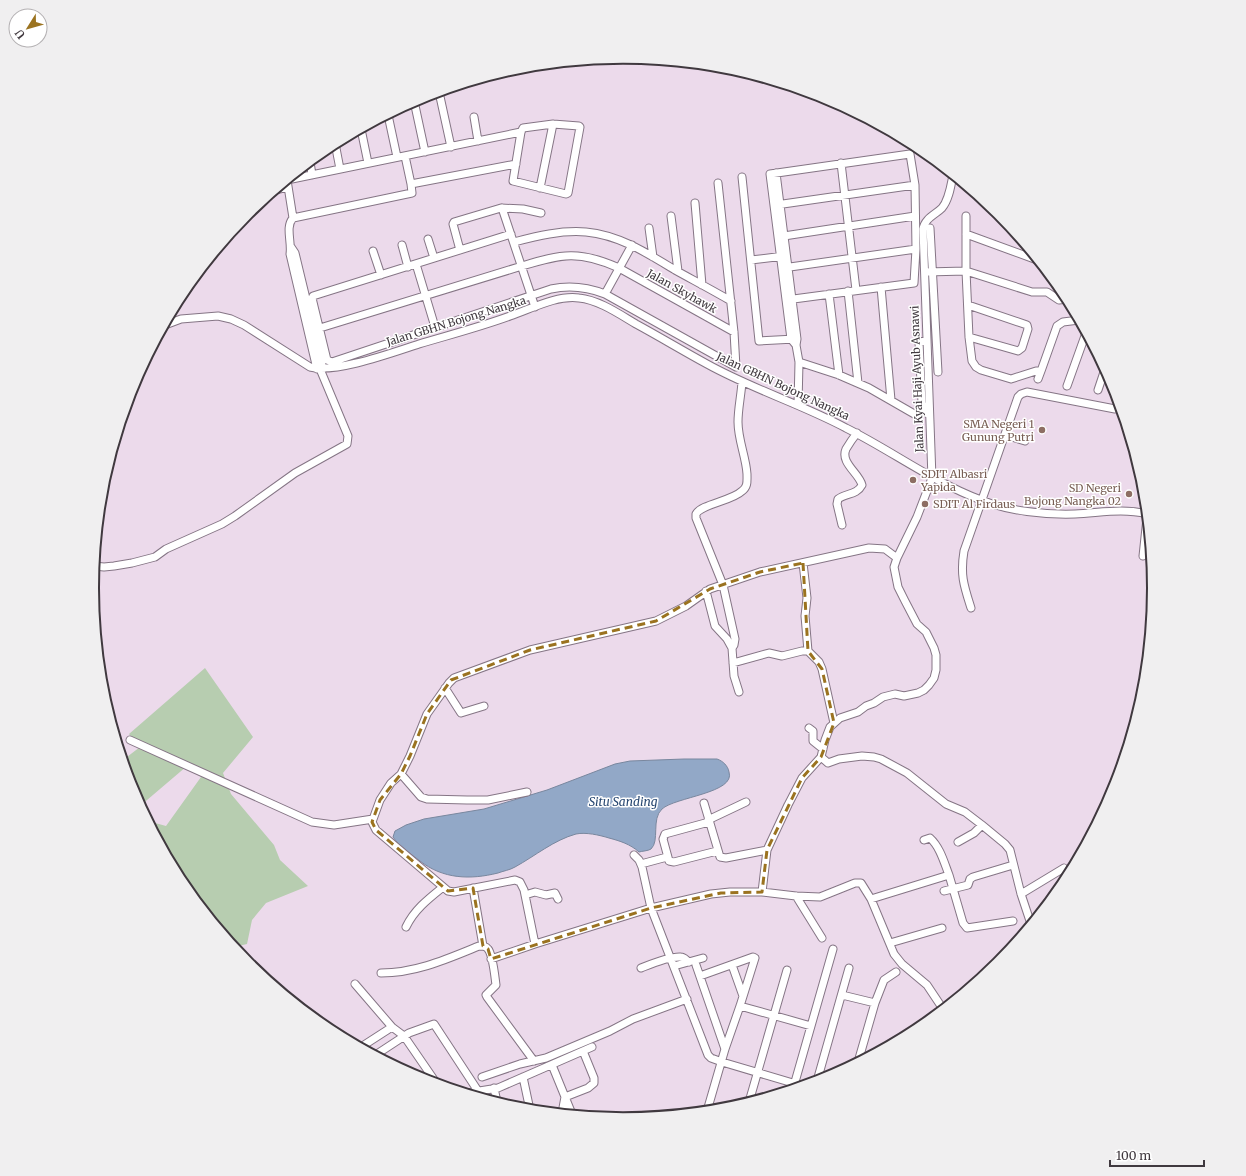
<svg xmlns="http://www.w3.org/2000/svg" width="1246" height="1176" font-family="Merriweather,serif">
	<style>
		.green { fill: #b7cdb0 }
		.water { fill: #92a8c7; stroke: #79879e }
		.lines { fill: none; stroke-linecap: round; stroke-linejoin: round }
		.minor-casing { stroke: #857585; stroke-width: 9 }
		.minor { stroke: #fff; stroke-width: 7 }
		.marked { fill: none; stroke: #9b7320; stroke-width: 3; stroke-dasharray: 8 5; stroke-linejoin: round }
		.education-dot { fill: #8d6e63; stroke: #fff; stroke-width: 1.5 }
		.labels { text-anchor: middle; stroke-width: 3; stroke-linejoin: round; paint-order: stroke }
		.street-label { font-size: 11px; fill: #40393f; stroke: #fff }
		.education-label { font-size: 11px; fill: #785e54; stroke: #fff; text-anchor: end }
		.water-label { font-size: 12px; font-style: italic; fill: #284872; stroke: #fff }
		.rim { fill: none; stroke: #40393f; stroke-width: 2 }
	</style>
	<rect width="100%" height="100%" fill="#ecdaeb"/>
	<path class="green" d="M205,668L253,737L223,773L231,794L274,845L280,860L308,886L266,903L252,920L247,944L234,947L181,883L148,821L166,826L201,777L187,766L140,806L132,791L123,760L140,747L129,734Z"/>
	<path class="water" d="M684,759H717C723,761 728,766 729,772C736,793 675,797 662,809C651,819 660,841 651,849C648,851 642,851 639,852C630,844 620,841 609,838C599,835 586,832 576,834C554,840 535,856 515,867C510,870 503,871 498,873C470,880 443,879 420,861C411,854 399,846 393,837L395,831L406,825L424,819L484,809L547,790L615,764L630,761Z"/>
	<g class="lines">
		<g class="minor-casing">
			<path id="minor" d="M439,92L451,147
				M414,101L425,152
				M388,115L397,157
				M474,117L478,141
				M553,124L579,126L580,127L568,193L566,194L513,181L521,132L523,128Z
				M361,129L368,163
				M335,143L340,169
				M405,156L411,184
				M310,162L312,175
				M841,163L856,290
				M776,173L797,339L796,345L799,362L798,405
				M742,177L759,341L795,339
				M287,180L521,132
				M287,180L293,218
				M540,188L553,124
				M275,190L288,187
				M695,203L702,285
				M776,205L915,185
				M502,208L535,307
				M671,216L678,271
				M966,216V271L969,337L972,361L976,367L981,370L1011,379L1036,371H1041L1057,326L1063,322L1079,320
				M649,228L653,257
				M930,228L938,372
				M511,234L313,296L312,298L327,360L332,362L551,289C570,285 587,287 605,294L736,367L734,332L718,183
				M966,234L1037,260
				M784,236L915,216
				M428,239L434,258
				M514,242C537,236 561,230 586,232C619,235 647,253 675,270C693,280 712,290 731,301
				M402,245L408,267
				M291,247L295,253L323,369
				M460,250L453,224L454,222L501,208L523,209L541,213
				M373,251L381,275
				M751,260L784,256
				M416,264L435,327
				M783,268L916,249
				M926,272L966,271L1032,292H1047L1059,300L1068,299
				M881,287L891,400
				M848,291L858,383
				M605,294L632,245
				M829,294L839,375
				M786,300L914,283L916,249L915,185L910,154L770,174L791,339L796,345
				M968,305L1027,325L1028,329L1022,348L1018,351L969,337
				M165,325L181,319L218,316L231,319L244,325L310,367C337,373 391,353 419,344C449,335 480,327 510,316C531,309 556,295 579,298C599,300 619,314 636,324C660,337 683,351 707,364C752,389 801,404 846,428C892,451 933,482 981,500C1008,511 1046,515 1075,514C1100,513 1122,508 1147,514
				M320,328L522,266C562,254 579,250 619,268L734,332
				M926,341L919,342L922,403L925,411L929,415
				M799,362L839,375L869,388L916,415
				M317,369L290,254C292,242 285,227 293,218L412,193L411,184L516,164
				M1038,379L1041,371
				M1067,386L1086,333
				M1098,390L1105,369
				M1005,435L1025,441
				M842,525L837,504L838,499C846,493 857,495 862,485C859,473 840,463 846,449C849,444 853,438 857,433
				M1143,556L1147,518
				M897,558L885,549L869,548L760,572L710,589L686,606L656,621L530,650L454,678L449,683L427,714L410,756L401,774L391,783L380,800L372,822L376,830L448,891L454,892L515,880L520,882L524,890L535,944L651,908L711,894L730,892H762L796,896L820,897L855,883H861L871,899L894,954L902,964L927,985L943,1009
				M803,563L807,598L805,616L808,651
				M94,566L104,567L114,566L132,563L155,557L166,549L222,524L235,516L295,473L347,444L348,436L320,369
				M706,591L715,626L727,639L732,648L734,676L739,692
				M971,608C964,586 960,575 964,551L1018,397L1021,394L1027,392L1115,409
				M732,648L734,645L735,639L723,585L696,518V514C701,504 732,501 742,491C748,487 747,481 747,474C746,457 738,440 738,422C738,409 741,396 742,382
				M733,663L769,653L782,656L802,651H808L819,662L822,669L834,723
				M445,688L461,713L484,706
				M809,728L813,731V741L823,749
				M130,740L312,822L334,825L373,819
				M821,757L828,763L839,759L862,756L874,757L881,759L907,773L946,804L965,812L982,825L1005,844L1010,850L1021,894L1031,924
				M401,774L421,797L427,799L467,800H488L527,792
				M704,803L720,857L726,858L767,850
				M708,820L746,802
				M709,822L665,834L663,839L669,861L674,862L717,851
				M924,840L930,838C940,847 944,862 949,875
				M958,842L974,833L982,825
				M634,855L639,860L642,867L651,908L708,1055L711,1058L722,1062L803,1086
				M641,864L667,857
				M473,888L483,946
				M944,891L968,885L970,879L973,877L1013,865
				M762,892L767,850L788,805L802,778L821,757L825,740L830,727L840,718L858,712L866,706L874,703L883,697L895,694L904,696L918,693L924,690L929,685L934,678L936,670V655L934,648L926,632L917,624L905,601L898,587L894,567L897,558L917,517L932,478L923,229C925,218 935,215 942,208C949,200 951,185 953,175
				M1021,894L1064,868
				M525,895L535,892L546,895L555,893L558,899
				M796,896L822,938
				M871,899L949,875L963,923L967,928L1013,921
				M406,927C414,910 428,899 443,887
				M890,943L942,928
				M491,959L535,944
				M696,965L725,1049
				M732,965L743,996
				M674,966L703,958
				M641,968C651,964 669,956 681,957C684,957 686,960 689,962
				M381,973C416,973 447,959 479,946C483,946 486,946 488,949C493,955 495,978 496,985L486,995L487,997L534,1061
				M700,976L753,957L755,958L740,1006L725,1049L707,1111
				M355,984L392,1027L361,1047
				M842,995L875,1003
				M740,1006L811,1026
				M392,1027L404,1036L437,1084
				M377,1054L409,1033L434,1024L478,1091
				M858,1062L875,1003L884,980L896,972
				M552,1065L572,1114
				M482,1077L520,1064L546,1058L610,1031L633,1019L687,999
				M523,1077L530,1110
				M817,1081L849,968
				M494,1088L497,1102
				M793,1089L833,949
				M467,1093L498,1088L592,1047
				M749,1102L787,970
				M562,1113L565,1097L588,1088L594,1083V1078L583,1051"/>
		</g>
		<use href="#minor" class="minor"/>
	</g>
	<path class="marked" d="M803,563L808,651L822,669L834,723L821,757L802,778L767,850L762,892L721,893L651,908L491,959L488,949L483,946L473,888L448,891L376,830L372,822L380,800L401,774L410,756L427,714L451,680L530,650L656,621L710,589L760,572Z"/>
	<g class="education-dot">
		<circle cx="1042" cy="430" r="4"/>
		<circle cx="913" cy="480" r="4"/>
		<circle cx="1129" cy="494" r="4"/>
		<circle cx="925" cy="504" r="4"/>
	</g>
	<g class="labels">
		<g class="street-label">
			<text transform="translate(682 291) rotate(29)" y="4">Jalan Skyhawk</text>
			<text transform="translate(456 321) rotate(-17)" y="4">Jalan GBHN Bojong Nangka</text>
			<text transform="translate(917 379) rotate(-92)" y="4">Jalan Kyai Haji Ayub Asnawi</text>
			<text transform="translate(783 386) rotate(25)" y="4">Jalan GBHN Bojong Nangka</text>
		</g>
		<g class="education-label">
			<text x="1034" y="428">SMA Negeri 1<tspan x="1034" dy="13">Gunung Putri</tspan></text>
			<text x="921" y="478" text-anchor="start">SDIT Albasri<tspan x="921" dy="13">Yapida</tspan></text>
			<text x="1121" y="492">SD Negeri<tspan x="1121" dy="13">Bojong Nangka 02</tspan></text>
			<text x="933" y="508" text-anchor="start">SDIT Al Firdaus</text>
		</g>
		<g class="water-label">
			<text x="623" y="806">Situ Sanding</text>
		</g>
	</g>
	<path d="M0 0H1246V1176H0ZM99 588a524 524 0 1 1 1048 0a524 524 0 1 1-1048 0Z" fill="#f0eff0" fill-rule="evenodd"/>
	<path class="rim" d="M99 588a524 524 0 1 1 1048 0a524 524 0 1 1-1048 0Z"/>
	<g transform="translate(28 28) rotate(233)"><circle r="19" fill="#ffffff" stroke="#b3b0b2"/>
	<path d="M0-3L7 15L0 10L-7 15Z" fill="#9b7320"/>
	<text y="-6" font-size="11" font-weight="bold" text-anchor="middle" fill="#40393f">U</text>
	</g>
	<path d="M1110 1160v6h94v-6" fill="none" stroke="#40393f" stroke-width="2"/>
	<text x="1116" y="1160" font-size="12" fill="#40393f" stroke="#ffffff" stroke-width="3" paint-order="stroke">100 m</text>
</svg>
